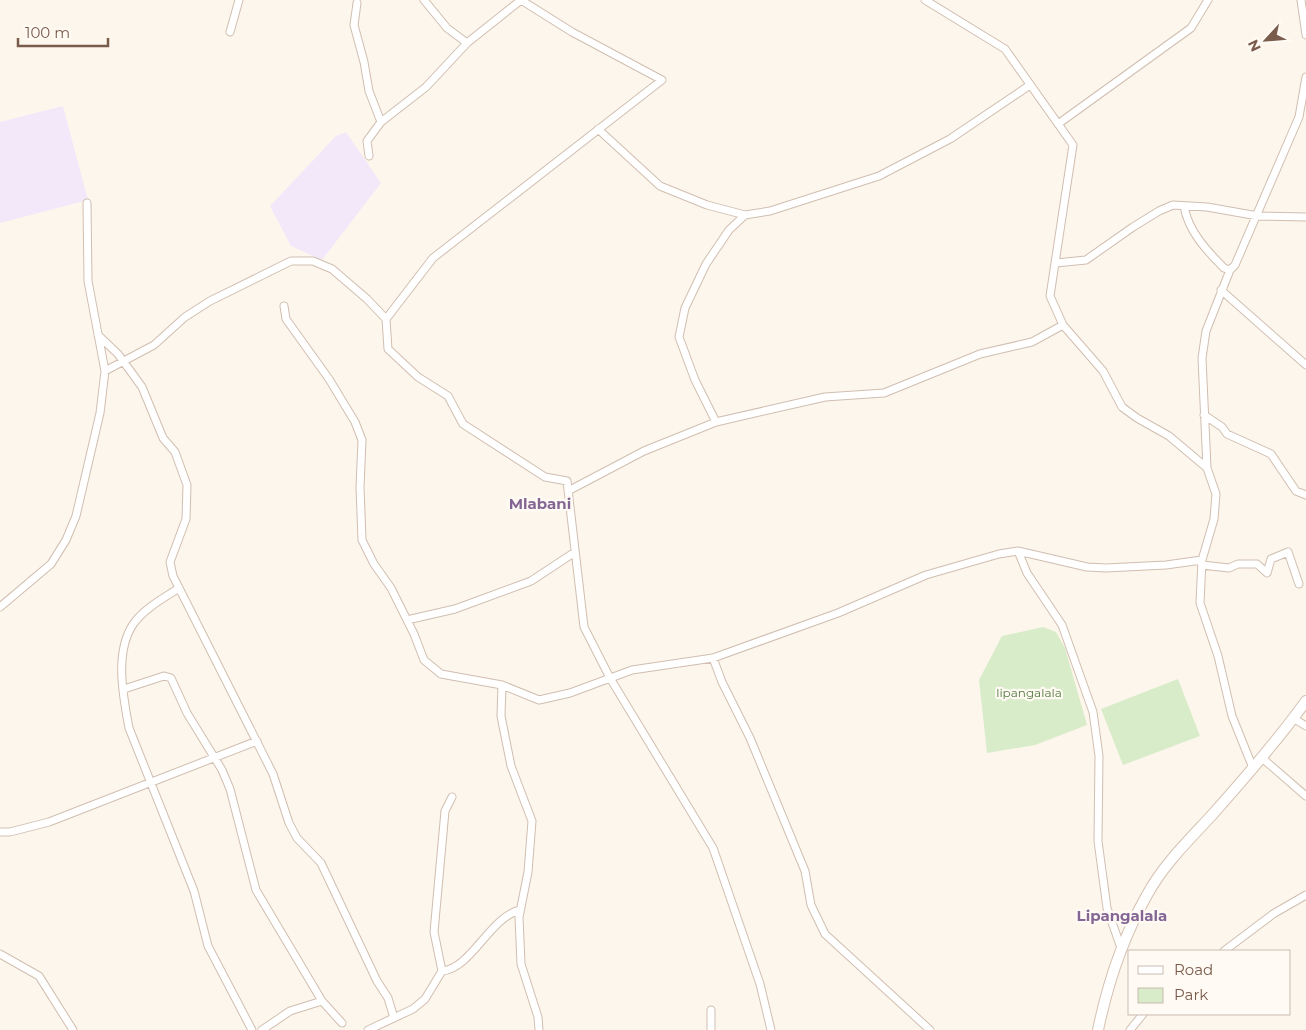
<svg xmlns="http://www.w3.org/2000/svg" width="1306" height="1030" font-family="Montserrat,sans-serif">
	<style>
		.education { fill: #f3e8fa }
		.green { fill: #d8ecc9 }
		.lines { fill: none; stroke-linecap: round; stroke-linejoin: round }
		.minor-casing { stroke: #d1beb0; stroke-width: 9 }
		.secondary-casing { stroke: #d6c0b0; stroke-width: 12 }
		.minor { stroke: #fff; stroke-width: 7 }
		.secondary { stroke: #fff; stroke-width: 10 }
		.labels { text-anchor: middle; stroke-width: 4.5; stroke-linejoin: round; paint-order: stroke }
		.park-label { font-size: 12px; fill: #537a41; stroke: #fffaf3 }
		.quarter-label { font-size: 15px; font-weight: bold; fill: #846695; stroke: #fffaf3 }
	</style>
	<rect width="100%" height="100%" fill="#fdf6ec"/>
	<path class="education" d="M63,106L88,200L0,223V122Z
		M346,132L381,183L322,260L291,246L270,206L336,136Z"/>
	<path class="green" d="M1043,627L1056,632L1065,648L1087,725L1035,745L987,753L979,680L1002,636Z
		M1178,679L1200,736L1123,765L1101,709Z"/>
	<g class="lines">
		<g class="minor-casing">
			<path id="minor" d="M424,0L447,28L467,43
				M925,0L1005,49L1073,145L1050,296L1063,325L1103,371L1122,407L1137,418L1169,436L1207,468L1216,494L1214,519L1202,560L1200,603L1218,656L1232,716L1253,768
				M1301,0L1306,35
				M357,3L354,25L364,62L369,91L381,122
				M230,32L239,0
				M1058,124L1191,28L1208,0
				M598,129L660,186L707,205L745,215
				M369,156L367,141L381,122L426,87L467,43L521,0
				M1184,206C1188,231 1207,251 1224,268L1230,270
				M1056,263L1086,260L1133,227L1159,211L1173,205L1207,207L1258,216L1306,217
				M1221,290L1306,365
				M284,306L286,319L329,379L355,422L362,440L360,487L362,540L374,564L391,588L414,634L424,660L441,674L502,685L539,700L570,693L632,670L713,658L838,613L926,575L999,554L1018,551L1087,567L1106,568L1166,565L1202,560
				M386,319L433,258L662,80L572,32L521,0
				M98,335L118,354L142,387L163,438L175,452L187,485L186,519L170,562L173,576L273,774L289,823L297,838L321,863L377,981L388,998L394,1018
				M105,371L154,345L185,317L210,301L291,261H313L332,269L367,299L386,319L388,349L418,377L448,396L463,424L545,477L567,481L584,627L610,678L713,848L760,984L771,1030
				M1204,415L1222,427L1227,434L1271,454L1296,491L1306,495
				M716,422L695,380L679,337L685,308L706,264L729,230L745,215L770,211L879,176L950,139L1030,85
				M1207,468L1202,358L1206,331L1230,270L1235,265L1299,117L1306,77
				M568,491L644,451L716,422L825,397L884,393L980,354L1032,342L1063,325
				M1018,551L1027,573L1062,625L1093,712L1099,756L1098,841L1107,908L1121,948
				M1202,565L1229,568L1238,564H1257L1267,573L1271,559L1288,552L1299,584
				M179,588C164,598 145,608 134,623C114,651 123,696 129,728L194,891L208,946L252,1030
				M0,607L51,564L66,540L76,516L100,413L105,371L88,281L87,203
				M407,620L455,609L531,581L575,552
				M713,658L722,682L750,738L805,871L811,905L825,934L930,1030
				M502,685L501,716L511,766L532,821L528,872L519,917L521,964L538,1017L539,1030
				M124,689L164,676L171,678L187,713L222,770L230,789L256,890L322,1001L342,1023
				M1293,718L1306,726
				M1262,758L1306,796
				M0,832H10L49,822L257,741
				M1224,951L1273,914L1306,895
				M0,954L39,976L73,1030
				M442,971C471,969 490,917 520,910
				M711,1010V1030
				M262,1030L290,1011L322,1001
				M368,1030L413,1009L425,999L442,971L434,932L445,811L452,797
				M1130,1030L1143,1014"/>
		</g>
		<g class="secondary-casing">
			<path id="secondary" d="M1098,1030C1108,982 1123,937 1147,895C1163,865 1189,840 1212,815C1245,778 1277,741 1306,701"/>
		</g>
		<use href="#minor" class="minor"/>
		<use href="#secondary" class="secondary"/>
	</g>
	<g class="labels">
		<g class="park-label">
			<text x="1029" y="697">lipangalala</text>
		</g>
		<g class="quarter-label">
			<text x="540" y="509">Mlabani</text>
			<text x="1122" y="921">Lipangalala</text>
		</g>
	</g>
	<rect x="1128" y="950" width="162" height="65" fill="#fffaf3" stroke="#cabbb1"/>
	<rect x="1138" y="966" width="25" height="8" fill="#ffffff" stroke="#cabbb1"/>
	<text x="1174" y="975" font-size="15" fill="#7a5c4d">Road</text>
	<rect x="1138" y="988" width="25" height="15" fill="#d8ecc9" stroke="#cabbb1"/>
	<text x="1174" y="1000" font-size="15" fill="#7a5c4d">Park</text>
	<g transform="translate(1266 40) rotate(244)" stroke="#fffaf3" stroke-width="4" paint-order="stroke">
	<path d="M0-4L9 19L0 12L-9 19Z" fill="#7a5c4d"/>
	<text y="-8" font-size="14" font-weight="bold" text-anchor="middle" fill="#7a5c4d">N</text>
	</g>
	<path d="M18 38v8h90v-8" fill="none" stroke="#7a5c4d" stroke-width="2.5"/>
	<text x="25" y="38" font-size="15" fill="#7a5c4d" stroke="#fffaf3" stroke-width="4" paint-order="stroke">100 m</text>
</svg>
